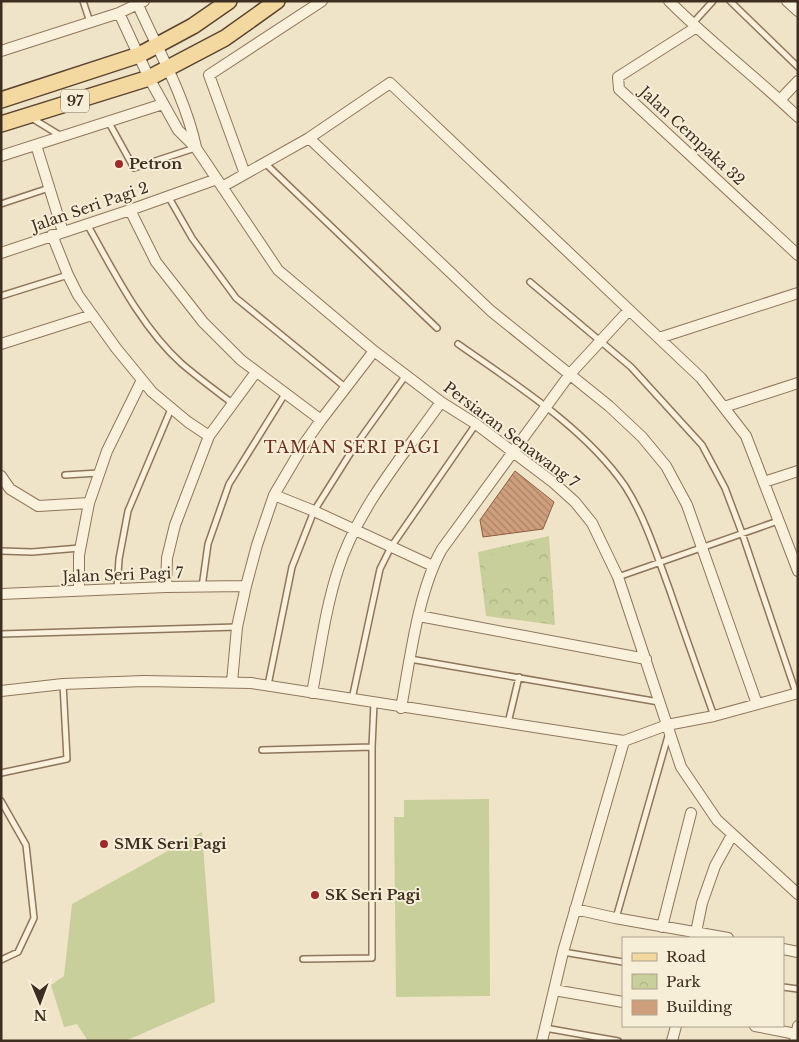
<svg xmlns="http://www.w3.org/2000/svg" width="799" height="1042" font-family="'Libre Baskerville',serif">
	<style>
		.park { fill: url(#park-crowns) }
		.garden { fill: #c9cf9b }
		.building { fill: url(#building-back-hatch); stroke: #8d5f41 }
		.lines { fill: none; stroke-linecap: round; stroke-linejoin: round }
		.service-casing { stroke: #8d765c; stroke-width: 8 }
		.minor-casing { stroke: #8d765c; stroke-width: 12 }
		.primary-casing { stroke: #5b4430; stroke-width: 18 }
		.service { stroke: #faf1dc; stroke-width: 5 }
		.minor { stroke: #faf1dc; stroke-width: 10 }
		.primary { stroke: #f3d9a0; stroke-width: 15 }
		.poi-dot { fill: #9e2a2b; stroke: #f7eed8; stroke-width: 2 }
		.labels { text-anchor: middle; stroke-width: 4; stroke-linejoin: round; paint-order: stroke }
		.shield { fill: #f7eed8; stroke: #756857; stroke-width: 1 }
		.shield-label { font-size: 14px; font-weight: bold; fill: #3d2e20 }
		.street-label { font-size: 15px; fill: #3d2e20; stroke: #f7eed8 }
		.poi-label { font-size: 15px; font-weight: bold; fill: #3d2e20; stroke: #f7eed8; text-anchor: start }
		.neighbourhood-label { font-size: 16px; letter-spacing: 1px; fill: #6b2e1e; stroke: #f7eed8 }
	</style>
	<defs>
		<pattern id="park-crowns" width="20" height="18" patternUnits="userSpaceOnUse" patternTransform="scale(1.25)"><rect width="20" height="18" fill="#c9cf9b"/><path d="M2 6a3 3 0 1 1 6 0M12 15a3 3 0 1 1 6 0" fill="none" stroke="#aeb285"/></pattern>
		<pattern id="building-back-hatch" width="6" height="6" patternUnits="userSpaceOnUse" patternTransform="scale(1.25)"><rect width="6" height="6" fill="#cf9f7d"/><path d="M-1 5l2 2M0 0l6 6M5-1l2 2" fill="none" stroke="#a98266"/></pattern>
	</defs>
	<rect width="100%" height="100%" fill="#f0e4c8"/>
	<path class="park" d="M549,536L555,625L486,616L478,552Z"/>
	<path class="garden" d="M537,545L535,584L487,585L483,557Z
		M489,799L490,996L396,997L394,817H404V800Z
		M202,832L215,1002L125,1041H88L77,1024L64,1027L51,985L64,976L72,904Z"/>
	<path class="building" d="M515,471L554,502L543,529L483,537L480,520Z"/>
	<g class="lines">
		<g class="service-casing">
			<path id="service" d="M83,1L90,22
				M730,1L798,67
				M693,23L713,1
				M30,117L61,136
				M108,121L134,168L195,148
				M265,163L437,328
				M168,196L192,238L236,298L345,387
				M1,204L49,188
				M87,224C113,270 141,327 181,363C197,377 215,390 232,403
				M530,282L631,367L702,445L725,488L742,533L796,693
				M1,296L68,275
				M458,344C515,384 585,428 625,486C645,517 657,556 670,591C684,632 699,674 714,716
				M65,475L99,473
				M1,551L32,552L80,548
				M618,577L778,521
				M202,587L208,544L229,484L285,394
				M117,589L119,559L128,511L171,409
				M1,634L237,627
				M410,659L659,702
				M268,685L292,567L314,511L353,449L406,375
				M352,699L380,569L391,547L476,424
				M508,723L519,677
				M372,747L374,703
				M262,750L372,747V958L303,959
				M1,773L67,759L63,684
				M1,801L26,845L34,918L18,952L1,960
				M616,918L668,736
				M563,952L623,962
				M783,987L798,989
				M545,1028L618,1041"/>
		</g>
		<g class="minor-casing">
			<path id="minor" d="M669,1C710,42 756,77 798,117
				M787,1L798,11
				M138,5C159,52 185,97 196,147
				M119,13L149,78L178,130L196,148L278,270L374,351L441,402L476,424L554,483L575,502L592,523L618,577L681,767L717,820L798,894
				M695,28L618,77L619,89L798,255
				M1,51L119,13L144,1
				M780,100L798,81
				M309,138L491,311L609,406L642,437L666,466L687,505L757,704
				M36,145L63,232
				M1,156L163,104
				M245,174L209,75L322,1
				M222,187L309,138L390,83L701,378L746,436L798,571
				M130,210L156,262L203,322L241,360L321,420
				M52,235L68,275L78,295L116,348L152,392L188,422L209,436
				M1,253L130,210L217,179
				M659,338L798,293
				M1,344L92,315
				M724,407L798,383
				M1,476L10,489L38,506L89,503
				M764,482L798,471
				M274,495L314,511L433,566
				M166,587L167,558L175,525L209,436L256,372
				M79,591V555L89,503L107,451L142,380
				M1,594L166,587L246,586
				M419,616L646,659
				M232,682L237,627L246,586L257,545L274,495L304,444L321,420L374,351
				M1,691L63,684L144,681L251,683L624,741L667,725L714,716L798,693
				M312,693C320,652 325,610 338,570C357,509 405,453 441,402
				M401,708C410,660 418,591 442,549L570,374L629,310
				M575,909L615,918L728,938
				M662,927L691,813
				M695,937L702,903L715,866L732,835
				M783,949L798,952
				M554,990L623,1002
				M755,1026L796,1034
				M542,1041L563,952L624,741
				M672,1041L676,1026
				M795,1041L798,1026"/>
		</g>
		<g class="primary-casing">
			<path id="primary" d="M1,100L139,55L193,26L229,1
				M1,124L149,78L225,38L277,1"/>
		</g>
		<use href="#service" class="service"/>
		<use href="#minor" class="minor"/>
		<use href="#primary" class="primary"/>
	</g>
	<g class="poi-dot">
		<circle cx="119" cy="164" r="5"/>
		<circle cx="104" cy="844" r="5"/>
		<circle cx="315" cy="895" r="5"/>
	</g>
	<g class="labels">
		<rect class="shield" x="61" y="89.5" width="28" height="23" rx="4"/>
		<g class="shield-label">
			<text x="75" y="106">97</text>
		</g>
		<g class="street-label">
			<text transform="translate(692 136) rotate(43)" y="5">Jalan Cempaka 32</text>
			<text transform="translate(90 207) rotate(-19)" y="5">Jalan Seri Pagi 2</text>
			<text transform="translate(511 435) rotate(37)" y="5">Persiaran Senawang 7</text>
			<text transform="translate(123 575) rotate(-2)" y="5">Jalan Seri Pagi 7</text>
		</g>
		<g class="poi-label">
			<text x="129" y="169">Petron</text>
			<text x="114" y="849">SMK Seri Pagi</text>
			<text x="325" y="900">SK Seri Pagi</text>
		</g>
		<g class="neighbourhood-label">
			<text x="352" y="453">TAMAN SERI PAGI</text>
		</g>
	</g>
	<rect width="799" height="1042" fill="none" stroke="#3d2e20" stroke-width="5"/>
	<rect x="622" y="937" width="162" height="90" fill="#f7eed8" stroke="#ada18e"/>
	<rect x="632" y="953" width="25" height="8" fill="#f3d9a0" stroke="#ada18e"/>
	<text x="666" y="962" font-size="15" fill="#3d2e20">Road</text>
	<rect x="632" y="974" width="25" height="15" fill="url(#park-crowns)" stroke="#ada18e"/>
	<text x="666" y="987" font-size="15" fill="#3d2e20">Park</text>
	<rect x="632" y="1000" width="25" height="15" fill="#cf9f7d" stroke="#ada18e"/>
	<text x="666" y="1012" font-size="15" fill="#3d2e20">Building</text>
	<g transform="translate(40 1002) rotate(179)" stroke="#f7eed8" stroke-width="4" paint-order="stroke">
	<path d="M0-4L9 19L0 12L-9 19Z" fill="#3d2e20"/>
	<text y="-8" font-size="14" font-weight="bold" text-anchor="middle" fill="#3d2e20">N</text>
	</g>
</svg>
